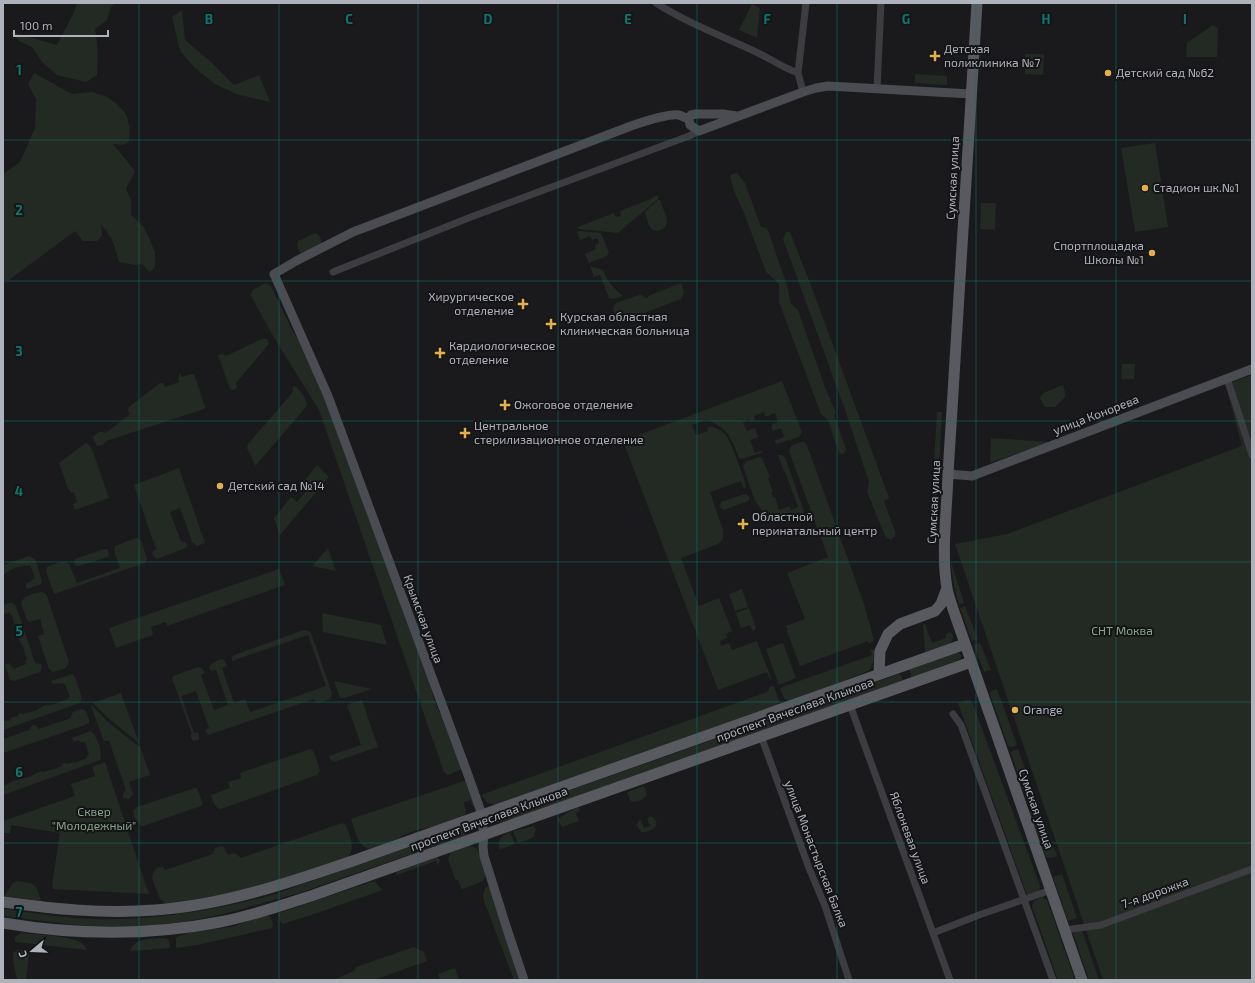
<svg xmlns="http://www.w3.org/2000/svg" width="1255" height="983" font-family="'Exo 2',sans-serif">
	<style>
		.green { fill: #222a23 }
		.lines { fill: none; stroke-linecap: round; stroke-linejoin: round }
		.street { stroke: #3c3c41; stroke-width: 7 }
		.secondary { stroke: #4a4c51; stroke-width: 9 }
		.primary { stroke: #585a60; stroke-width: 11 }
		.grid { fill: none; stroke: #0f766e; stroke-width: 1; stroke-opacity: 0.55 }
		.poi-dot { fill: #e4b04b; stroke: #151517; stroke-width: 1.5 }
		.labels { text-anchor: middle; stroke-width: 4; stroke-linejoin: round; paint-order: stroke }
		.poi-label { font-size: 12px; fill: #aeb2bb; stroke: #151517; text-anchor: start }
		.street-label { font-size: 12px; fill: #aeb2bb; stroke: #151517 }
		.park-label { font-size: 12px; fill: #87a488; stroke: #151517 }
		.grid-label { font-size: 13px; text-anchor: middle; font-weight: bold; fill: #0f766e; stroke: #151517; stroke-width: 4; stroke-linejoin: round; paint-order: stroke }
	</style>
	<rect width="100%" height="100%" fill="#1a1a1c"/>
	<path class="green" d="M77,3H115L111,7L107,20L95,29C98,44 98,59 97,75L86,82L57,75L42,62L32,47L19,41L11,32L57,45L73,14Z
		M752,4L760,8L757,38L739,30Z
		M182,10L185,40L210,61L234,85L259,75L270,102L236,94L215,84L195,68L180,51L172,17Z
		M1213,25L1218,28L1217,57H1186L1187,43Z
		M1025,54H1044L1043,75L1025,74Z
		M34,73L72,94L92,92L107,97L118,105L126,114L130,127L129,142L123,145L113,144L135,171L126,189L131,200V215L144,227L155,252V267L150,272L142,264L135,265L119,262C115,248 113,236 101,225L102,235L97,241H83L75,231L9,280H3V174L20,162L35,128L36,99L28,84Z
		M915,74L947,76V85L915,83Z
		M1155,143L1168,227L1135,232L1121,148Z
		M737,173L745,183L761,227L767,228L787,285L791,304L798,310L826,390L836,413L834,415L846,449L844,454L839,453L828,420L821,414L779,302V284L766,272L744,213L734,191L730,175Z
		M658,195V199L618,233L579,229L578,227L614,213L616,217L621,216L620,211L653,198L652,197Z
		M658,200H660C662,207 667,215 667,222C667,228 658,233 653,230C648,227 646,217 645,212Z
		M981,203H996L995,230L980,229Z
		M580,231L601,233L609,253L607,256L589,263L585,254L596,249L595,245L599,243L597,238L592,240L590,236L580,240L577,232Z
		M786,232H790L815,296L889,498L884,501L896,534L891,540L886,538L867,492L869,482L844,407L783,239Z
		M316,233C320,236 322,239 321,245L302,254L298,249L297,244L298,241Z
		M590,266L603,270C607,281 614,289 623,296L613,299L609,298L600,275L594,277Z
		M266,283L271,286L293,332L300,342L316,375L431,680L432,693L439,712L447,723L462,769L448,775L444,772L319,410L273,336L251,296L252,290Z
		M681,283C683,289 686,294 681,299L636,316C623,325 616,326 613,308L616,303L639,295H641L646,298H648V296Z
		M262,339H267L269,344L236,383L237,387L236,389L232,390L230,389L218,355L223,354L226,356Z
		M1122,364H1135L1134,379H1121Z
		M180,373L182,377L191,374H194L205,407L204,409L106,441L103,445L97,446L94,440L93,437C97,433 100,430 105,433L107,432L128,416L130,414L128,410L129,407L160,383H163L165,387L179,382L178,378Z
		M1252,375V980H1103L955,544L1007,534L1242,446L1225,383H1230Z
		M782,381L802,432L799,437L777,444L774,441L784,437L781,428L773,431L771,425L778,422L775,413L765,417L764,412L754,416L755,420L750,422L749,419L743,422L747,431L755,428L758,437L750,440L755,453L763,450L761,453L741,459L739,458C732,439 727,427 707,420L692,425L696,435L708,431L707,428L711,426C716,428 721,430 725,434C731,441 744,477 746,487L744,489L741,481L710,492L723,530V539L718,544L681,558L699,606L719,598L732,631L726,634L727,638L720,641L721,646L729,643L732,650L757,641L771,678L770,680L767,672L718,690L623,441Z
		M1063,385L1066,396L1055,407H1045L1040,398L1043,393Z
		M295,386C301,390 307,399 307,406L256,465H255L247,448L248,444L293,392L292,387Z
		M937,412H942L938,485L936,496L932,495Z
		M991,438L1051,442L992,462H991L990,460Z
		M801,442H804L807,445L864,604L874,640L873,641L869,644L868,641L800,666L787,631L788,630L786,626L805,619L787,573L828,557L789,451L791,446Z
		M86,443L88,444L92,449L109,498L75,510L73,504L77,502L74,492L71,493L69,489H68L59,463Z
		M778,455H782L785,457L804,511L803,513L777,523H774L771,522L755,501L743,466L746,462L759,457L762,458L770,477L768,478L773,492L771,493L773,497H775L779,510L790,506L791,510L798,507L785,472H784Z
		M317,465L329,477L280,535L274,518L291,497L297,502L308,489L302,484Z
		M179,468L205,543L197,546L192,542L180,508L170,512L181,541L185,542L187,544L186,548L157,559L155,558L152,554L153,551L156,549L134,485Z
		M745,494L749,496V499L748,501L724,510L721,508L720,506L721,502Z
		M136,538H138L141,541L147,559L145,563L54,594L46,571L47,567C54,565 63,559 69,564L77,583L120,568L114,551L115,546Z
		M328,548L336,571L312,566Z
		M104,549H107L109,553L108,557L79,566H76L74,562L75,559Z
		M29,556L35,559L42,581L41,584L27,589L25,585L35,578L30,565L27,566L26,565L14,568L3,575V565Z
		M951,562L964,603L959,605C955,591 952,577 951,562Z
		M279,569L285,585L167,626L166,622L151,627L153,635L116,648L109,628Z
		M742,589L748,607L735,611L729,594Z
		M41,592L44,593L47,596L69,662L66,668L53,672L49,669L38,636L44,634L40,619L30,622L27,620L21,603C23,596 34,593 41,592Z
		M9,603H12L16,606L35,663L41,664L42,667L40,672L14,681L10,680L5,665L9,663L14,669L26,664L25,661L27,660L23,647L17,636H18L12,616L9,612L3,615V605Z
		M965,606L978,639L972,641L960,608Z
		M749,608L756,628L753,632L750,625L741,628L736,613Z
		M322,613L381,625L387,645L323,632Z
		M925,624L932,643L946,638V634L950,632L952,633C957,647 936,650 925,652L923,625Z
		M304,630L309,631L311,633L332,693L330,699L319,703L316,702L314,699L208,735L205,730L209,728L196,691L181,696L194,733L198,732L199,738L198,740L193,741L190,735L192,734L176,689L172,680L173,676L198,667L202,668L205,673L201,675L214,710L228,705L216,670L211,671L209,668L211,664L221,659L224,660L227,666L222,668L234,703L245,699L250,712L326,686L308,635L232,661V657L234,655Z
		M783,643L796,678L779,685L766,649Z
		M980,643L991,670L984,672L974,645Z
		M870,649L877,651L878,652L870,669L868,671L816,692L788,701L784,698L780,688L872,655Z
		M958,652L961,655V658L956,661L911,678V674L909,669Z
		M72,674L75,677L82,698L80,703L3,730V721L10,720V718L18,716V715L21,713L22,714L35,711L42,707V706L55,704L68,699V697H70L65,684H64L63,683L53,684L51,681Z
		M899,674L901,675L902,678V680L898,682L501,823L498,822L496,820L497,817L500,815Z
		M334,681L372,689L344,698H340Z
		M773,686L774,687L779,700L778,706L496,805L488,803L481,795L767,692L770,687Z
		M997,689L1017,745L1011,747L1008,746L990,694L991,691Z
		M121,693L139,743L108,718L93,703Z
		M362,700L378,747L334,762L330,759L329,756L361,745L347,705Z
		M967,700H970L973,704L1040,886L1039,891L1027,895L958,703Z
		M91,704L107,721L123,734L140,747L150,775L129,782L133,794L129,799H127L123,797V793L126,790L109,741H104L103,739L91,706Z
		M82,709L86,711L89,720V723L85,725L3,753V739L29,730C30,727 31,725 35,725L39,729L71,718C71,711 75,711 82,709Z
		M90,731C97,734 103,753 100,760L3,795V786L12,782V781L29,777L41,771L42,772L54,769L62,766V764L66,763L67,764L74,762L75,763L87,758V756L89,755L85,742H80L78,740L74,742L72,738Z
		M310,749L314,752L320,771L317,775L221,809C214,808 213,801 211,795L230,788L228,782L241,778L240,773Z
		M1018,749L1037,803L1031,805L1028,804L1011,753L1012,751Z
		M105,762L145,883L149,894L53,889L52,885L60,833L11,825L10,833H3V821L75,796L71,784L95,776L92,767Z
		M467,780L476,807L472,805L471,800L464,802L466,811L465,816L434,827L420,829L403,835L392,843L369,849C357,845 355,830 351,819Z
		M643,786C652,797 642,801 632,802L630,800L627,793L628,792Z
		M195,788H197L203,804L201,806L143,826C136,825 134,817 133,811L137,807Z
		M577,807L580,809V811L576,813L579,821L562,827L557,819Z
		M1039,807L1057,856L1050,858L1046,857L1030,813L1033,810Z
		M651,816C664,824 651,833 641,832L637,826L638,821L641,820L644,828L650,826L647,818Z
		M342,823L346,825C350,837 357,849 346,859L300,875L235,893L168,905L160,899L153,881C151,876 154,870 158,867H163L165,870L213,854L215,848L223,846L228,855L235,853L241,858Z
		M534,826L536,829L533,838L518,843L513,831Z
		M463,828L467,830L466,835L299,893L224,914L184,922L149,926L92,927L3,916V909C27,912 51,916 76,918C141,923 208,912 272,895Z
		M510,832L515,844L501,849H500C496,839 503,835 510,832Z
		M466,846C469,846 473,846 476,848C480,852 486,870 486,876L483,881L463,889L461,888L458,880L455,879L448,859L451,852Z
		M437,857L440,860L438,866L436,861L397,875L396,872Z
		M1062,874L1077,918L1068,921L1053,877Z
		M17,881C38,884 35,884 42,903L3,898L13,883Z
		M374,881L383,890L317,913L283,924L281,922L278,916L279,913Z
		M490,885L523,980H514L484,901C483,894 483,888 490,885Z
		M1042,897L1047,900L1075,980H1058L1032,906L1034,901Z
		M267,915L270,916L273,925L272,928L197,945L176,948V938L179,936L203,929H217L235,926L250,920Z
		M1082,930L1099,980H1089L1073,933Z
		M21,933C35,934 66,936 78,941C82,943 85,946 87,950L15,942V937Z
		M165,938L169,940L170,948L130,951C134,937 153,939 165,938Z
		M414,947L424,952L427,961L374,980H333L354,971L356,967Z
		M17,950C22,950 28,949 29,955L26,980H18C14,970 13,963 13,953Z
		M455,968L459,980H440L438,974Z"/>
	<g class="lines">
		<path class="street" d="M656,3C689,24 722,36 756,52C771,59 783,68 798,73
			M877,88L881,3
			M803,92L798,73L806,3
			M333,272L471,217L689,136L699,131
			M1227,379L1236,405L1252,455
			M850,705L950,980
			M953,714L961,725L1053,980
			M761,736L809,868L825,906L849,980
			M1065,930L1101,925L1252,869
			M933,933L979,915L1051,890"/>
		<path class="secondary" d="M689,119L690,125L699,131L803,92L816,88L828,86L971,94
			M689,119L691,115L696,114H723L737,116
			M948,474L972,476L1252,369
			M524,980L507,929L484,856L483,847L484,834L480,809L467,772L328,396L274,274L296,261L353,232L631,126C643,122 668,113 679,115C682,116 686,118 689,119"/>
		<path class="primary" d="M977,3L948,474C947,509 941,554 947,588C948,595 951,602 953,609L1082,980
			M879,674L880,651L888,634L900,624L935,611L941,604L947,588
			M3,902C54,909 104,914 155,910C226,905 294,881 361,858L965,644
			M3,923C75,935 148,936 220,922C252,916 283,905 314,895L971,662"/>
	</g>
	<path class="grid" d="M139,3V980M279,3V980M418,3V980M558,3V980M697,3V980M837,3V980M976,3V980M1116,3V980M3,140H1252M3,281H1252M3,421H1252M3,562H1252M3,702H1252M3,843H1252"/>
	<g class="poi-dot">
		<path d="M933 50h4v4h4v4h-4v4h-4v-4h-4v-4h4z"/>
		<circle cx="1108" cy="73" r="4"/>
		<circle cx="1145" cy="188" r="4"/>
		<circle cx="1152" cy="253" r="4"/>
		<path d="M521 298h4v4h4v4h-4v4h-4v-4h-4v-4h4z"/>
		<path d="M549 318h4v4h4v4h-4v4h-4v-4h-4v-4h4z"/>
		<path d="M438 347h4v4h4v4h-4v4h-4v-4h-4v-4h4z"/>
		<path d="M503 399h4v4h4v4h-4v4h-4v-4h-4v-4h4z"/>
		<path d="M463 427h4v4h4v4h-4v4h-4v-4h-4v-4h4z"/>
		<circle cx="220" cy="486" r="4"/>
		<path d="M741 518h4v4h4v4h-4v4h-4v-4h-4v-4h4z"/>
		<circle cx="1015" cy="710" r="4"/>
	</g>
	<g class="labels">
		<g class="poi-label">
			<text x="944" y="53">Детская<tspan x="944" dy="14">поликлиника №7</tspan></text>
			<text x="1116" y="77">Детский сад №62</text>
			<text x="1153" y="192">Стадион шк.№1</text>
			<text x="1144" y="250" text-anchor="end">Спортплощадка<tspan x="1144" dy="14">Школы №1</tspan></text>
			<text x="514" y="301" text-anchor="end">Хирургическое<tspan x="514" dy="14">отделение</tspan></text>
			<text x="560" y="321">Курская областная<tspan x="560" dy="14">клиническая больница</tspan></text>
			<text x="449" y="350">Кардиологическое<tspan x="449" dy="14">отделение</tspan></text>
			<text x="514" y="409">Ожоговое отделение</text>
			<text x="474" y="430">Центральное<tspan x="474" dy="14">стерилизационное отделение</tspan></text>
			<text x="228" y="490">Детский сад №14</text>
			<text x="752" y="521">Областной<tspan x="752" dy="14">перинатальный центр</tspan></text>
			<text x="1023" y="714">Orange</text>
		</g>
		<g class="street-label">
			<text transform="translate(953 178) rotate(-87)" y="4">Сумская улица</text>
			<text transform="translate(1096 415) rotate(-21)" y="4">улица Конорева</text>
			<text transform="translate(934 502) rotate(-87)" y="4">Сумская улица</text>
			<text transform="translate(423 619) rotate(70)" y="4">Крымская улица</text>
			<text transform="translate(795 710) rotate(-20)" y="4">проспект Вячеслава Клыкова</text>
			<text transform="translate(1036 809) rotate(71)" y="4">Сумская улица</text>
			<text transform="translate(489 819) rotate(-20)" y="4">проспект Вячеслава Клыкова</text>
			<text transform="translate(910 838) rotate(70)" y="4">Яблоневая улица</text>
			<text transform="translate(816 854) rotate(69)" y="4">улица Монастырская Балка</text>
			<text transform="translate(1155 893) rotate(-20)" y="4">7-я дорожка</text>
		</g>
		<g class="park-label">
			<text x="1122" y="635">СНТ Моква</text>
			<text x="94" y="816">Сквер<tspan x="94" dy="14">"Молодежный"</tspan></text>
		</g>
	</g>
	<g class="grid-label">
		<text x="209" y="24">B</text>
		<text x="349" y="24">C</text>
		<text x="488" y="24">D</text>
		<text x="628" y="24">E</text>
		<text x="767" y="24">F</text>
		<text x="906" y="24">G</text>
		<text x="1046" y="24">H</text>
		<text x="1185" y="24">I</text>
		<text x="19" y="75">1</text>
		<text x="19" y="215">2</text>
		<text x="19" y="356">3</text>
		<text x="19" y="496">4</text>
		<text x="19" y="636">5</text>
		<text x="19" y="777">6</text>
		<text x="19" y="917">7</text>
	</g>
	<rect width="1255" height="983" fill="none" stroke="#aeb2bb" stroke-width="8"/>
	<g transform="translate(32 951) rotate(251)" stroke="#151517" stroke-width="3" paint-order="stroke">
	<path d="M0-3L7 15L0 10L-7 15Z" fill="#aeb2bb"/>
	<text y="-6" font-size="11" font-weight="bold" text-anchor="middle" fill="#aeb2bb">С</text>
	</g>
	<path d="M14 30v6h94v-6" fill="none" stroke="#aeb2bb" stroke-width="2"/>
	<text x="20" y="30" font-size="12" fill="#aeb2bb" stroke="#151517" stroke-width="3" paint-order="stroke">100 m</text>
</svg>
